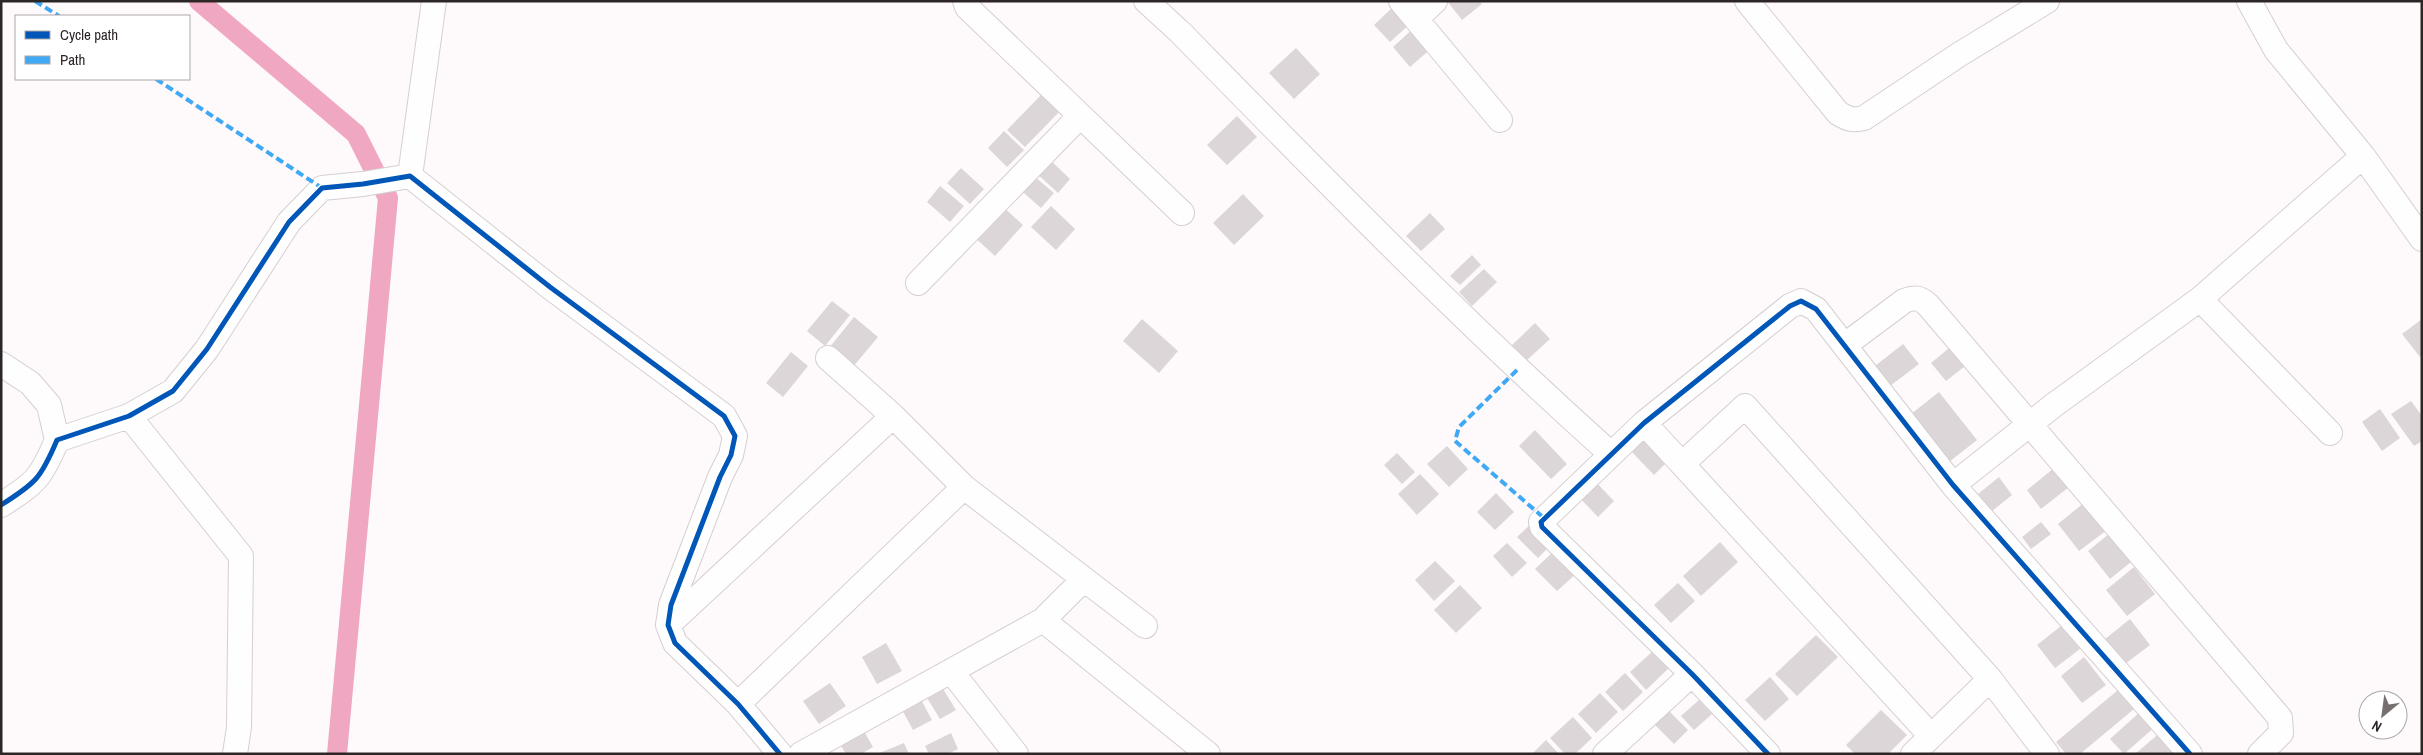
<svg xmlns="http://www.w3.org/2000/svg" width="2423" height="755" font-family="'Archivo Narrow',sans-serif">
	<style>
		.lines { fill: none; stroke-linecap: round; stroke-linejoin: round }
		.canal { stroke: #f0a8c2; stroke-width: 20 }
		.building { fill: #dcd6d8 }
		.minor-casing { stroke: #d5cfd1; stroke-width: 26 }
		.minor { stroke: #fffefe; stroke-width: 24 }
		.quiet { stroke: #3fa9f5; stroke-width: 4; stroke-dasharray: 8 4; stroke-linecap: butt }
		.cycleway-casing { stroke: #fff; stroke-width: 8 }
		.cycleway { stroke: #0057b8; stroke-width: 5 }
	</style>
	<rect width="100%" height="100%" fill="#fef9fb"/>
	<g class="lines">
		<path class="canal" d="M199,1L356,134L388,198L337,754"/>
	</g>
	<path class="building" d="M1447,1H1479L1482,4L1462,20Z
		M1394,6L1411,23L1390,42L1374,25Z
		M1416,26L1434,46L1410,67L1393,47Z
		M1296,48L1320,74L1294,99L1269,73Z
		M1043,93L1061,110L1025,147L1007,130Z
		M1237,116L1257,137L1227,165L1207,145Z
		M1004,131L1024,150L1007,167L988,148Z
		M1047,157L1070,179L1058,193L1034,171Z
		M961,168L984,189L970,204L947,183Z
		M1029,172L1054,193L1041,208L1016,186Z
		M940,186L964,206L950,222L927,202Z
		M1243,194L1264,216L1234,245L1213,223Z
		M1000,204L1023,225L995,256L972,235Z
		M1051,206L1075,229L1056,250L1031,227Z
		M1430,213L1445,229L1421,251L1406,236Z
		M1472,255L1481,265L1460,285L1450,276Z
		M1484,269L1497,282L1472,306L1459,292Z
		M832,301L850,315L825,346L807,331Z
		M854,317L878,337L852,368L829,348Z
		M1142,319L1178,351L1159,373L1123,341Z
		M2422,319V355L2420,357L2402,334Z
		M1535,323L1550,339L1526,361L1511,346Z
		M1903,344L1919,364L1886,389L1870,370Z
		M1954,344L1969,363L1946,381L1931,363Z
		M791,352L808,366L783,397L766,383Z
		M1939,392L1977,440L1944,466L1906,418Z
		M2411,401L2422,416V441L2414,446L2391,414Z
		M2380,409L2400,438L2382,451L2362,422Z
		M1535,430L1567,464L1551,479L1519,446Z
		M1642,438L1666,463L1654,475L1629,449Z
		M1447,446L1468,469L1449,487L1427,464Z
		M1397,453L1415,472L1402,484L1384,465Z
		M2054,468L2069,487L2041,509L2027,490Z
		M1420,474L1439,494L1417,515L1398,494Z
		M1999,477L2012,495L1992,511L1978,494Z
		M1592,478L1614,501L1598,517L1576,494Z
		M1496,493L1514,512L1495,530L1477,512Z
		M2085,502L2107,530L2079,551L2058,524Z
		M2041,522L2051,534L2031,549L2022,537Z
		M1531,524L1551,545L1538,558L1517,537Z
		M2109,534L2131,562L2110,579L2088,551Z
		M1720,542L1738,562L1701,596L1683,576Z
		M1507,543L1527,563L1512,577L1493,556Z
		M1557,548L1579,571L1557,591L1535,569Z
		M1435,561L1455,581L1434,601L1415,580Z
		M2134,567L2155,594L2127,616L2106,590Z
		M1678,583L1695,601L1671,623L1654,605Z
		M1460,585L1482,608L1456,633L1434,610Z
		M2130,619L2150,645L2125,664L2105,639Z
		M2061,626L2080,649L2055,668L2037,645Z
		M1816,635L1838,657L1797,696L1775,674Z
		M886,643L902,671L877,684L862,657Z
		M1653,651L1669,668L1646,690L1630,672Z
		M2084,657L2106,685L2082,703L2061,676Z
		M1625,673L1643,692L1623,711L1605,692Z
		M1770,677L1789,699L1765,721L1745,700Z
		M830,683L846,706L819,724L803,701Z
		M940,684L956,710L940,719L924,693Z
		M2118,690L2134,709L2080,754H2066L2056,742Z
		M1600,693L1618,712L1596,733L1578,714Z
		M919,696L932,720L913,730L900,706Z
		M1699,700L1712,714L1694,730L1681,716Z
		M1664,706L1688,730L1674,744L1650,720Z
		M1881,710L1907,735L1888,754H1855L1846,745Z
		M2141,711L2156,726L2124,754L2110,739Z
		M1573,717L1592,738L1575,754H1565L1550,738Z
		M861,726L873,747L861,754H846L837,739Z
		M2162,731L2178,750L2174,754H2135Z
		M951,733L958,749L948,754H929L925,746Z
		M1546,740L1559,754H1532Z
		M904,743L909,754H877Z"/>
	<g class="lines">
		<g class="minor-casing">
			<path id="minor" d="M965,1L967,7L1182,213
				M1146,1L1180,32C1321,176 1461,320 1611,454
				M1401,1L1500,120
				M1747,1L1838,113C1848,119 1853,121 1864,118L1960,54L2047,1
				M2249,1L2276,50L2363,156L2422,239
				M1416,19L1435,1
				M410,176L434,1
				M918,283L1080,116
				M2200,299L2330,433
				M1845,345L1904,301C1915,297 1919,297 1928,305L2280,718L2281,733L2260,754
				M828,358L893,416L964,487L1145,626
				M1,364L30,383L49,405L57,440
				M129,416L241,556L239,727L235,754
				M1644,423L1682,464L1745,406L1990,679
				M1682,464L1931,736
				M1953,485L2054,405L2200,299L2363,156
				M1,505C36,483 41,478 57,440L129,416L173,391L207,349L289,222L322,188L363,184L410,176L550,287L724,416L735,436L731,455L720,477L671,605L668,625L675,643L738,704L780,754
				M1043,620L1208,754
				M668,625L893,416
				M951,671L1016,754
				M738,704L964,487
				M801,754L1043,620L1083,580
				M1605,754L1692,674
				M1768,754L1692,674L1542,527L1541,522L1644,423L1790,306L1801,301L1816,309L1953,485L2190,754
				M1913,754L1990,679L2047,754"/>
		</g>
		<use href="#minor" class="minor"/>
		<path class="quiet" d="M35,1L59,16
			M156,79L322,188
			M1517,370L1459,427L1455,441L1544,518"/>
		<g class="cycleway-casing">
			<path id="cycleway" d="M1,505C36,483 41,478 57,440L129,416L173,391L207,349L289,222L322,188L363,184L410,176L550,287L724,416L735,436L731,455L720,477L671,605L668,625L675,643L738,704L780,754
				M1768,754L1692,674L1542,527L1541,522L1644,423L1790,306L1801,301L1816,309L1953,485L2190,754"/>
		</g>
		<use href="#cycleway" class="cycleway"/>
	</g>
	<rect width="2423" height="755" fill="none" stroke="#2c2627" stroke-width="5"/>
	<rect x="15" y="15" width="175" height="65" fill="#ffffff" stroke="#aba8a9"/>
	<rect x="25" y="31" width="25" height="8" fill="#0057b8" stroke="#aba8a9"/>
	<text x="60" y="40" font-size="15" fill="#2c2627">Cycle path</text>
	<rect x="25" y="56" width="25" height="8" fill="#3fa9f5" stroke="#aba8a9"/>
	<text x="60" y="65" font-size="15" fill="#2c2627">Path</text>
	<g transform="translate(2383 715) rotate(209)"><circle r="24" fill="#ffffff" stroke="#aba8a9"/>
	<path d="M0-4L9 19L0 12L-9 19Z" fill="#767071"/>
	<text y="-8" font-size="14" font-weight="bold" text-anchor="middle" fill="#2c2627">N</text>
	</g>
</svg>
